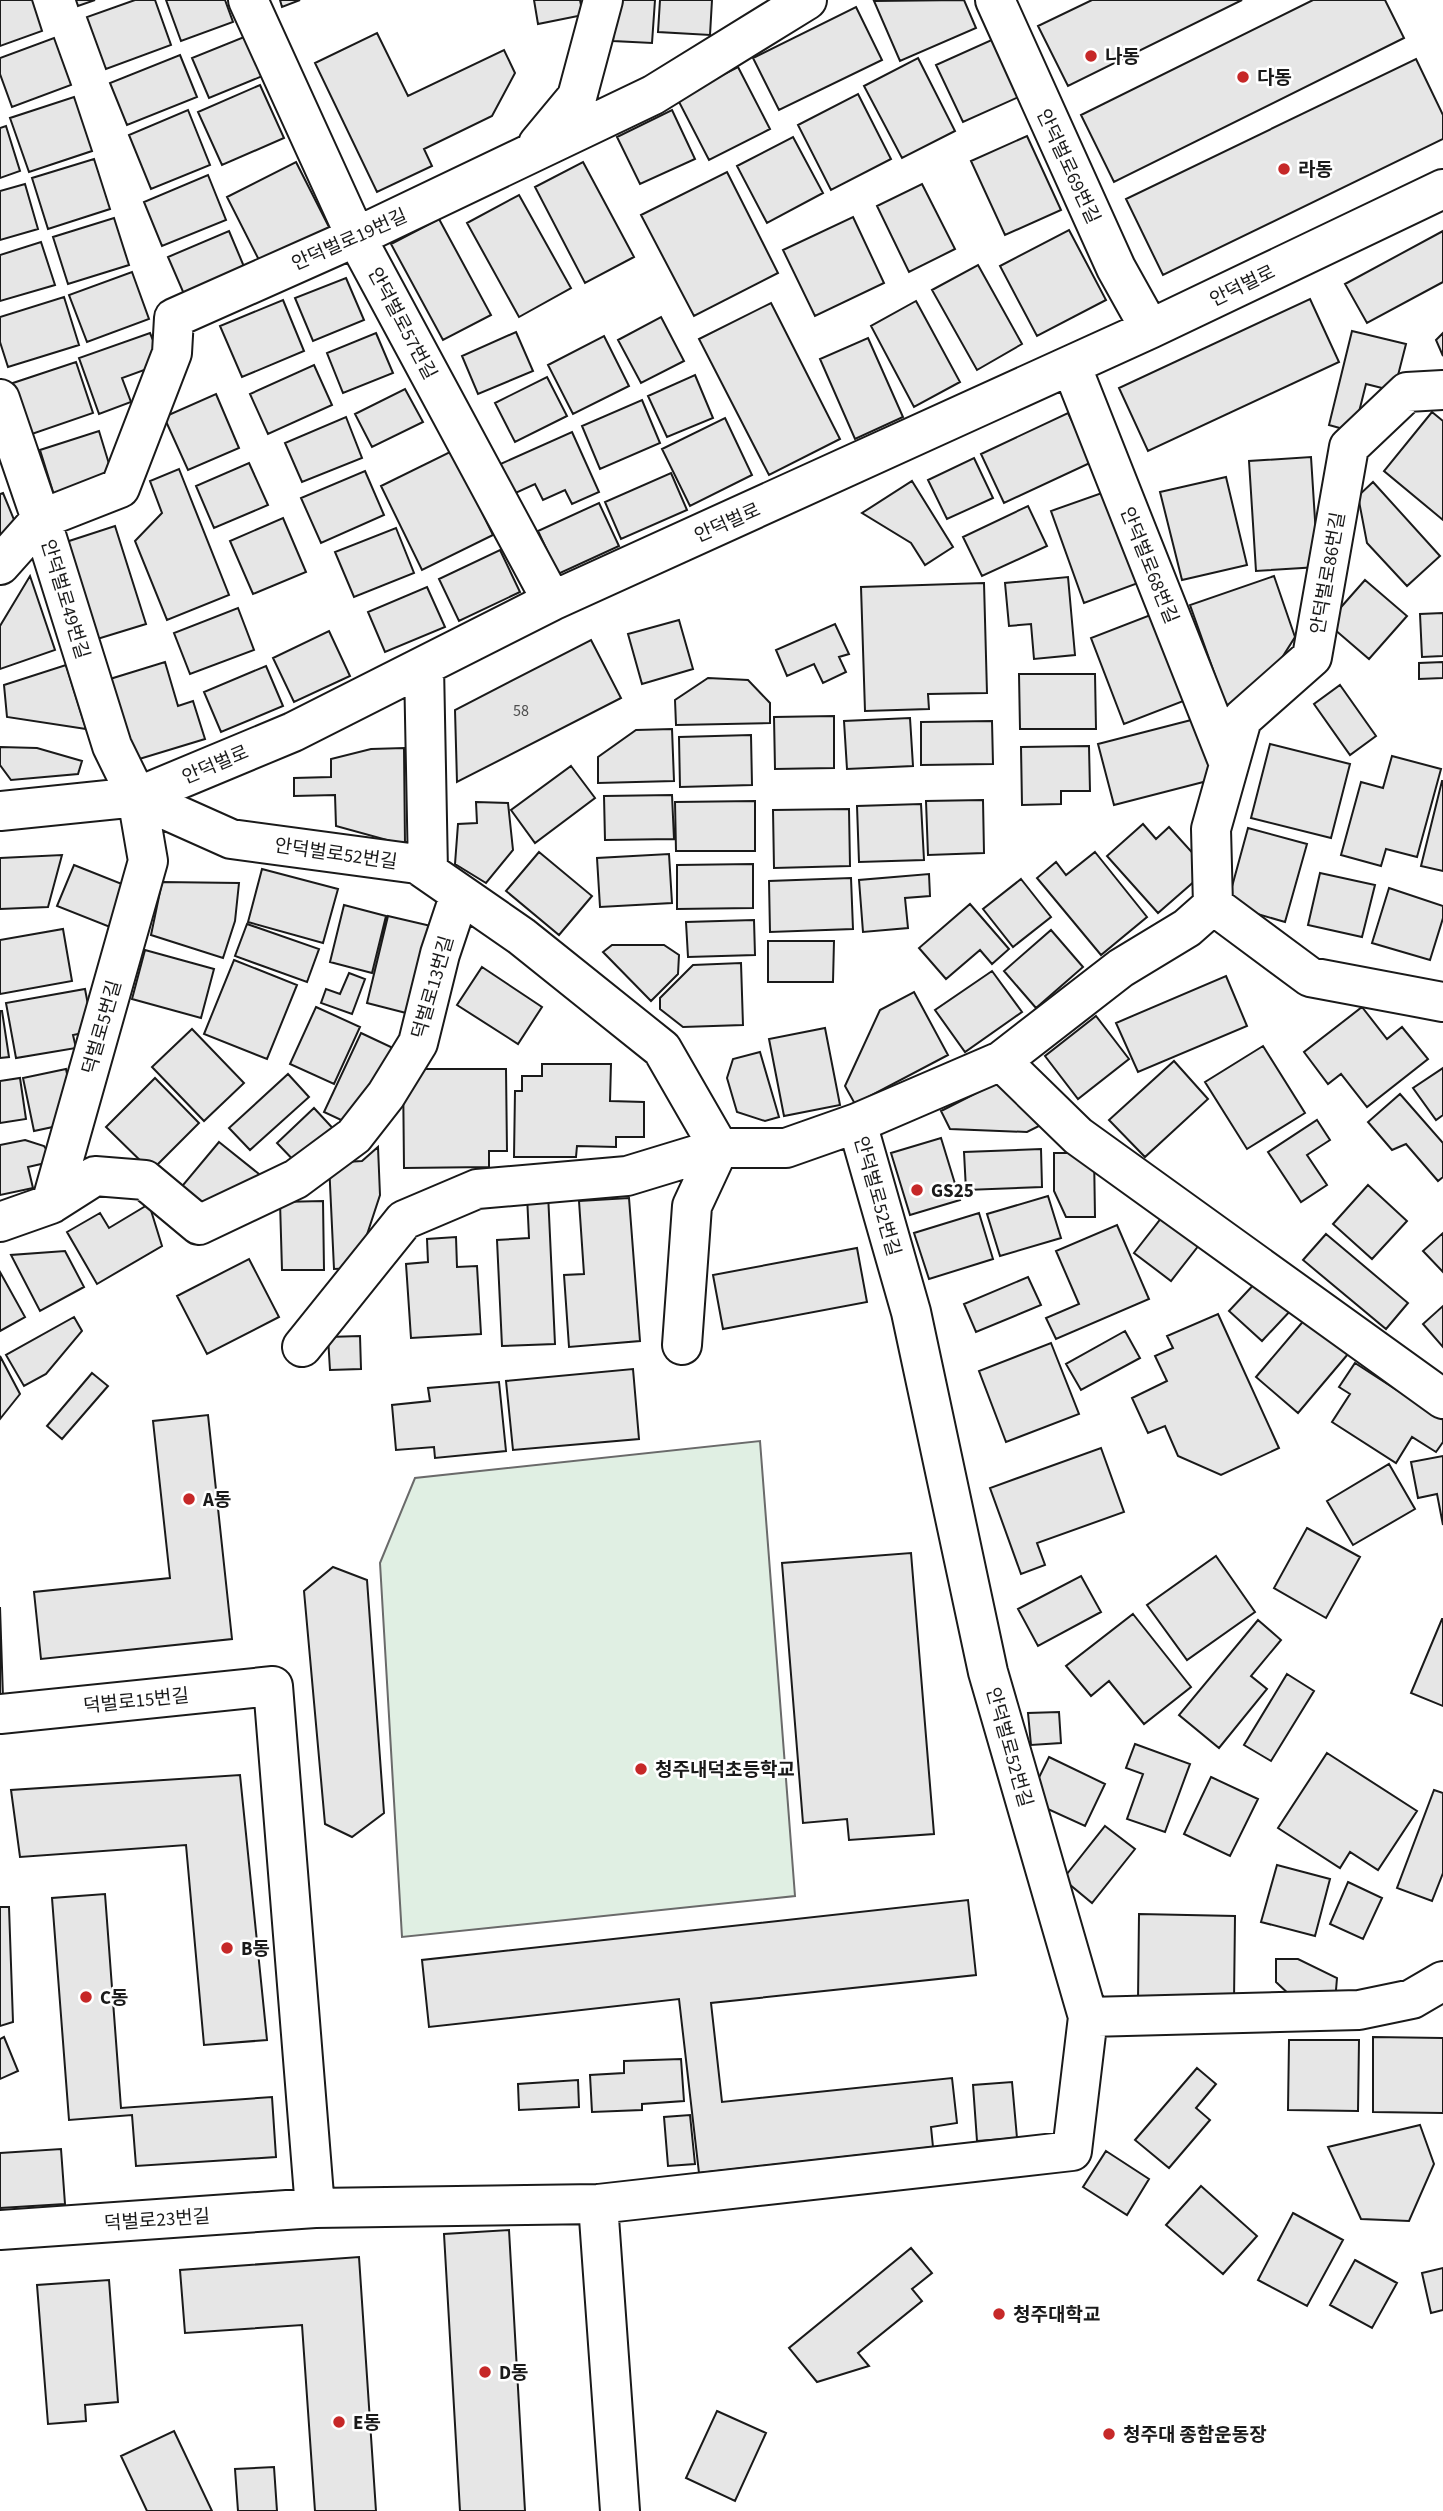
<svg xmlns="http://www.w3.org/2000/svg" width="1443" height="2511" font-family="'Source Sans 3','Noto Sans KR',sans-serif">
	<style>
		.green { fill: #e0efe3; stroke: #6a6a6a; stroke-width: 2 }
		.building { fill: #e6e6e6; stroke: #1a1a1a; stroke-width: 2 }
		.lines { fill: none; stroke-linecap: round; stroke-linejoin: round }
		.minor-casing { stroke: #1a1a1a; stroke-width: 42 }
		.minor { stroke: #fff; stroke-width: 38 }
		.poi-dot { fill: #c62828; stroke: #fff; stroke-width: 2.5 }
		.labels { text-anchor: middle; stroke-width: 5; stroke-linejoin: round; paint-order: stroke }
		.number-label { font-size: 16px; fill: #4d4d4d }
		.poi-label { font-size: 19px; font-weight: bold; fill: #1a1a1a; stroke: #fff; text-anchor: start }
		.street-label { font-size: 19px; fill: #1a1a1a; stroke: #fff }
	</style>
	<rect width="100%" height="100%" fill="#fff"/>
	<path class="green" d="M760,1441L795,1896L402,1937L380,1563L415,1478Z"/>
	<path class="building" d="M0,0H32L42,31L0,46Z
		M76,0H95L78,6Z
		M135,0H155L171,45L106,69L87,17Z
		M166,0H225L233,22L181,41Z
		M280,0H300L282,7Z
		M534,0H580L583,15L538,24Z
		M616,0H655L652,43L613,41Z
		M660,0H712L710,35L658,32Z
		M964,0L976,28L900,61L874,1Z
		M1092,0H1242L1068,86L1038,26Z
		M1313,0H1385L1404,38L1114,182L1081,115Z
		M856,7L882,60L779,110L753,58Z
		M377,33L408,96L504,50L515,73L492,116L424,149L432,166L377,192L315,63Z
		M249,35L265,75L209,98L192,58Z
		M54,38L71,85L12,107L0,74V58Z
		M996,38L1023,95L963,122L936,65Z
		M180,55L197,97L127,125L110,83Z
		M918,58L955,131L902,158L864,86Z
		M1416,59L1443,115V139L1163,275L1126,199Z
		M738,67L770,129L709,160L677,98Z
		M260,85L284,138L222,165L198,112Z
		M858,94L891,159L831,190L798,125Z
		M74,97L92,151L29,172L10,118Z
		M188,110L210,165L151,189L129,135Z
		M672,110L695,159L640,184L617,137Z
		M6,126L20,171L0,178V128Z
		M1027,136L1061,210L1005,235L971,161Z
		M793,137L823,193L767,223L737,166Z
		M94,159L110,209L48,229L32,178Z
		M296,162L330,229L261,264L227,197Z
		M583,162L634,257L585,283L535,187Z
		M727,172L778,273L694,316L641,215Z
		M208,175L226,220L162,246L144,202Z
		M25,184L38,229L0,240V191Z
		M922,184L955,249L909,272L877,206Z
		M519,195L571,288L519,317L467,223Z
		M853,217L884,283L815,316L783,250Z
		M114,218L129,265L68,284L53,237Z
		M439,219L491,315L443,340L391,244Z
		M1069,230L1106,300L1037,336L1000,266Z
		M229,231L245,269L184,294L168,257Z
		M1443,231V282L1367,323L1345,284Z
		M41,242L55,285L0,301V255Z
		M978,265L1022,344L977,370L932,290Z
		M132,272L149,319L87,342L69,295Z
		M346,278L364,320L313,341L295,298Z
		M64,297L79,345L8,367L0,342V317Z
		M1310,299L1339,362L1148,451L1119,388Z
		M283,300L304,351L242,377L220,326Z
		M916,301L960,382L914,407L871,326Z
		M771,303L840,439L769,475L699,339Z
		M661,317L684,361L641,383L618,340Z
		M1352,331L1406,344L1394,391L1366,384L1354,432L1329,425Z
		M516,332L533,371L478,394L462,356Z
		M150,333L155,345L147,369L122,378L131,402L99,414L79,358Z
		M376,333L393,373L343,393L327,353Z
		M1443,333V356L1436,340Z
		M604,336L629,386L573,414L548,365Z
		M868,338L903,417L855,439L820,359Z
		M76,362L93,413L29,435L13,383Z
		M314,365L332,405L268,434L250,394Z
		M695,375L713,418L667,437L648,396Z
		M547,377L567,416L515,442L495,403Z
		M405,389L423,422L372,447L355,414Z
		M216,394L239,448L188,470L164,417Z
		M642,400L660,443L600,469L582,426Z
		M1432,412L1443,421V520L1384,471Z
		M1068,413L1092,462L1004,503L981,454Z
		M346,417L362,458L302,482L285,443Z
		M725,418L752,475L690,506L662,449Z
		M99,431L113,477L54,495L40,450Z
		M572,432L599,492L572,504L565,490L543,500L535,484L509,496L496,466Z
		M452,451L493,535L422,570L381,486Z
		M1311,457L1318,567L1256,571L1249,461Z
		M974,458L993,498L947,519L928,480Z
		M249,463L268,505L214,528L196,486Z
		M179,469L229,595L167,620L135,541L162,513L150,481Z
		M365,471L384,515L321,543L301,498Z
		M671,473L687,510L621,539L605,502Z
		M1226,477L1247,565L1182,580L1160,492Z
		M912,481L953,547L925,565L911,543L862,513Z
		M1373,482L1440,556L1407,586L1367,543L1358,496Z
		M1116,488L1149,579L1084,603L1051,511Z
		M3,493L15,522L0,542V494Z
		M599,503L619,546L558,574L538,531Z
		M1028,506L1047,546L982,576L963,537Z
		M283,518L306,572L253,594L230,541Z
		M115,526L146,624L94,640L63,543Z
		M396,528L414,573L354,597L335,552Z
		M500,550L520,592L459,621L439,579Z
		M30,576L55,650L0,669V626Z
		M1274,576L1295,637L1259,694L1226,706L1190,605Z
		M1068,577L1075,655L1034,659L1031,624L1009,626L1005,583Z
		M1365,580L1407,616L1369,659L1327,623Z
		M984,583L987,693L928,694L929,709L865,711L861,587Z
		M427,587L445,627L385,652L368,612Z
		M238,608L254,650L190,674L174,633Z
		M1443,613V656L1422,657L1420,614Z
		M1153,614L1186,700L1124,724L1091,638Z
		M679,620L693,669L642,684L628,634Z
		M835,624L849,654L839,657L846,672L823,683L814,664L787,676L776,650Z
		M329,631L350,676L294,702L273,658Z
		M591,640L621,698L457,782L455,710Z
		M165,662L178,706L193,701L205,739L136,760L110,679Z
		M1443,662V678L1419,679V663Z
		M66,665L86,729L7,717L4,685Z
		M266,666L283,706L221,732L204,692Z
		M1019,674H1095L1096,729H1020Z
		M708,678L748,680L770,703V723L676,725L675,700Z
		M1340,685L1376,736L1350,755L1314,704Z
		M834,716V768L775,769L774,717Z
		M910,718L913,766L847,769L844,721Z
		M1199,718L1215,779L1114,805L1098,744Z
		M992,721L993,764L921,765V722Z
		M672,729L674,781L598,783V757L636,730Z
		M751,735L752,785L680,787L679,737Z
		M1270,744L1350,764L1331,838L1251,818Z
		M1089,746L1090,791H1061V804L1022,805L1021,747Z
		M0,747L37,748L82,761L78,774L11,780L0,765Z
		M404,748L405,845L336,826L335,795L294,796V778L331,777V759L371,749Z
		M1392,756L1441,769L1417,857L1386,849L1381,866L1341,855L1361,782L1383,788Z
		M571,766L595,798L535,843L511,810Z
		M1442,781H1443V871L1421,866Z
		M672,795L674,839L605,840L604,796Z
		M983,800L984,853L928,855L926,801Z
		M755,801V851H676L675,802Z
		M476,802L508,803L513,850L486,883L455,864L458,824L477,823Z
		M921,804L924,860L859,862L857,806Z
		M849,809L850,866L774,868L773,810Z
		M1143,824L1156,839L1169,827L1199,860L1197,879L1158,913L1107,856Z
		M1248,828L1307,844L1285,922L1227,905Z
		M539,852L592,896L559,935L506,891Z
		M1095,852L1147,917L1101,955L1037,878L1056,862L1066,875Z
		M669,854L672,903L600,907L597,858Z
		M62,855L48,907L0,909V858Z
		M753,864V908L677,909V865Z
		M74,865L132,888L115,929L57,906Z
		M262,869L338,889L323,943L248,922Z
		M1320,873L1375,885L1362,937L1308,925Z
		M929,874L930,896L905,898L908,928L863,932L859,880Z
		M851,878L853,929L770,932L769,881Z
		M1021,879L1051,917L1013,947L983,909Z
		M162,882L239,883L235,921L223,958L151,935Z
		M1389,888L1443,906V918L1430,960L1372,943Z
		M970,904L1009,949L992,964L980,950L946,979L919,948Z
		M344,905L386,916L372,973L330,962Z
		M388,916L431,926L410,1014L367,1003Z
		M754,920L755,955L688,957L686,922Z
		M247,924L319,949L307,982L235,956Z
		M63,929L72,981L0,994V940Z
		M1051,930L1083,967L1036,1008L1004,971Z
		M768,941H834L833,982H768Z
		M612,945H664L679,955L678,974L651,1001L603,952Z
		M145,950L214,969L201,1018L132,999Z
		M234,960L297,985L267,1059L204,1034Z
		M741,963L743,1025L683,1027L660,1009V998L693,965Z
		M482,967L542,1007L518,1044L457,1005Z
		M992,971L1022,1012L965,1052L935,1010Z
		M349,973L365,979L352,1014L321,1003L326,989L340,994Z
		M1226,976L1247,1026L1138,1072L1116,1023Z
		M85,989L93,1031L73,1035L76,1048L16,1058L6,1003Z
		M914,992L948,1055L855,1104L845,1086L880,1010Z
		M316,1007L360,1027L334,1084L290,1064Z
		M1362,1007L1387,1039L1402,1027L1428,1059L1367,1107L1341,1074L1328,1084L1304,1052Z
		M0,1011H2L9,1057L0,1058Z
		M1096,1016L1129,1059L1078,1099L1045,1056Z
		M825,1028L840,1105L784,1116L769,1039Z
		M192,1029L244,1083L204,1121L152,1067Z
		M361,1033L393,1048L356,1127L324,1112Z
		M1263,1046L1305,1113L1247,1149L1205,1082Z
		M760,1052L779,1117L765,1121L737,1112L727,1078L733,1059Z
		M1174,1061L1208,1099L1145,1157L1109,1120Z
		M542,1064H611L610,1101L644,1102V1137H616V1147L577,1146L576,1157H514L515,1091H522V1076H542Z
		M1443,1068V1115L1436,1120L1413,1088Z
		M66,1069L74,1107L62,1125L34,1131L23,1078Z
		M403,1069H506L507,1151H489V1167L404,1168Z
		M288,1074L309,1097L250,1150L229,1128Z
		M20,1078L26,1119L0,1123V1081Z
		M155,1078L199,1123L151,1171L106,1127Z
		M1000,1081L1045,1123L1027,1132L950,1129L941,1111Z
		M1400,1094L1443,1143V1177L1438,1181L1406,1144L1392,1150L1368,1122Z
		M314,1108L339,1135L301,1168L277,1143Z
		M1317,1120L1330,1140L1307,1155L1327,1185L1301,1202L1268,1152Z
		M941,1138L960,1200L910,1215L891,1153Z
		M25,1140L44,1146L54,1161L28,1167L33,1188L0,1195V1145Z
		M219,1142L264,1178L209,1216L178,1191Z
		M378,1147L380,1195L356,1268L334,1269L329,1163L362,1161Z
		M1041,1149L1042,1187L966,1190L964,1152Z
		M1054,1153H1094L1095,1217H1066L1054,1191Z
		M1368,1185L1407,1221L1372,1259L1333,1224Z
		M548,1193L555,1344L502,1346L497,1240L529,1238L527,1195Z
		M1048,1196L1061,1238L1000,1256L987,1214Z
		M629,1198L640,1341L569,1347L564,1275L584,1274L579,1201Z
		M323,1201L324,1270H282L280,1202Z
		M149,1204L162,1246L97,1284L67,1232L100,1213L109,1228Z
		M1166,1212L1203,1240L1171,1281L1134,1253Z
		M979,1213L993,1259L929,1279L914,1233Z
		M1117,1225L1149,1299L1056,1339L1046,1318L1079,1304L1056,1251Z
		M1443,1233V1272L1423,1251Z
		M1326,1234L1408,1303L1386,1329L1303,1260Z
		M456,1237L457,1267L477,1266L481,1334L411,1338L406,1264L428,1262L427,1239Z
		M857,1248L867,1302L723,1329L713,1275Z
		M65,1251L84,1287L40,1311L11,1255Z
		M249,1259L279,1317L207,1354L177,1296Z
		M0,1272L25,1317L0,1331Z
		M1028,1277L1041,1305L976,1332L964,1304Z
		M1259,1279L1292,1309L1262,1341L1229,1311Z
		M1443,1306V1347L1423,1324Z
		M1218,1314L1279,1448L1221,1475L1178,1456L1165,1426L1148,1433L1132,1398L1167,1381L1155,1356L1173,1348L1167,1336Z
		M74,1317L82,1331L46,1374L24,1386L6,1355Z
		M1306,1318L1348,1354L1298,1413L1256,1377Z
		M1125,1331L1140,1358L1081,1390L1066,1364Z
		M360,1336L361,1369L330,1370L328,1337Z
		M1051,1343L1079,1414L1006,1442L979,1371Z
		M0,1356L20,1394L0,1419Z
		M1355,1363L1443,1420V1442L1436,1452L1412,1437L1396,1463L1332,1422L1350,1394L1339,1387Z
		M633,1369L639,1439L513,1450L506,1381Z
		M92,1373L108,1386L62,1439L47,1426Z
		M499,1382L506,1451L435,1458L434,1447L396,1450L392,1405L430,1401L428,1388Z
		M208,1415L232,1639L41,1659L34,1592L170,1578L153,1421Z
		M1101,1448L1124,1512L1037,1543L1045,1565L1021,1574L990,1488Z
		M1443,1456V1525L1437,1494L1418,1498L1411,1462Z
		M1389,1464L1415,1509L1353,1545L1327,1501Z
		M1307,1528L1360,1557L1326,1618L1274,1588Z
		M911,1553L934,1834L849,1840L847,1819L803,1823L782,1563Z
		M1216,1556L1255,1612L1187,1660L1147,1605Z
		M333,1567L367,1580L384,1813L352,1837L325,1824L304,1591Z
		M1081,1576L1101,1612L1038,1646L1018,1609Z
		M0,1607L3,1698H0Z
		M1133,1614L1191,1687L1144,1724L1109,1681L1091,1696L1066,1666Z
		M1442,1619H1443V1706L1411,1693Z
		M1258,1620L1281,1640L1251,1676L1267,1689L1219,1748L1179,1715Z
		M1287,1674L1314,1691L1271,1761L1244,1745Z
		M1059,1712L1061,1743L1031,1745L1028,1713Z
		M1135,1744L1190,1764L1165,1832L1127,1819L1143,1774L1126,1768Z
		M1327,1753L1417,1811L1378,1870L1350,1852L1340,1868L1278,1828Z
		M1049,1757L1105,1784L1085,1826L1028,1800Z
		M240,1775L267,2040L204,2045L186,1845L20,1857L11,1790Z
		M1211,1777L1258,1799L1230,1856L1184,1834Z
		M1434,1790L1443,1793V1873L1432,1901L1397,1888Z
		M1105,1826L1135,1849L1092,1903L1063,1879Z
		M1277,1865L1330,1879L1315,1936L1261,1922Z
		M1348,1882L1382,1898L1363,1939L1330,1924Z
		M105,1894L121,2108L272,2097L276,2157L136,2166L132,2115L69,2120L52,1898Z
		M968,1900L976,1975L711,2003L722,2102L952,2078L957,2123L931,2127L933,2147L699,2173L679,1999L429,2027L422,1960Z
		M0,1907H9L13,2022L0,2026Z
		M1139,1914L1235,1916L1234,2002L1138,2001Z
		M1276,1959H1298L1337,1978L1335,2002L1292,1997L1276,1982Z
		M4,2037L18,2071L0,2079V2039Z
		M1373,2037L1443,2038V2113L1373,2112Z
		M1289,2040H1359L1358,2111L1288,2110Z
		M681,2059L684,2101L642,2104V2110L592,2112L590,2075L624,2073V2061Z
		M1197,2068L1216,2084L1196,2108L1210,2120L1169,2168L1135,2140Z
		M578,2080L579,2107L519,2110L518,2084Z
		M1012,2082L1017,2138L977,2141L973,2085Z
		M690,2115L695,2164L668,2166L664,2117Z
		M1420,2125L1434,2164L1409,2221L1361,2219L1328,2147Z
		M61,2149L65,2204L0,2208V2153Z
		M1106,2151L1149,2179L1127,2215L1083,2187Z
		M1201,2186L1257,2236L1223,2274L1166,2225Z
		M1293,2213L1343,2240L1307,2306L1258,2280Z
		M509,2230L525,2511H460L444,2234Z
		M911,2248L932,2273L912,2289L922,2301L858,2353L869,2366L817,2382L789,2348Z
		M359,2257L376,2511H315L302,2325L185,2333L180,2270Z
		M1355,2260L1397,2283L1372,2328L1330,2305Z
		M1443,2268V2310L1431,2313L1422,2273Z
		M109,2280L118,2402L85,2405L86,2421L48,2424L37,2285Z
		M717,2411L766,2433L735,2501L686,2478Z
		M174,2431L212,2511H147L121,2456Z
		M274,2467L277,2511H238L235,2469Z"/>
	<g class="lines">
		<g class="minor-casing">
			<path id="minor" d="M248,0L356,237L552,601
				M995,0L1116,268L1150,329
				M538,144L577,97L603,0
				M1071,365L1229,764
				M0,399L41,519L112,746L137,797L148,861L51,1204L0,1222
				M0,565L41,519L120,488L172,353L174,318L356,237L653,95L807,0
				M424,666L428,871
				M137,797L231,839L417,864L521,936L662,1049L719,1148H786L857,1123L1001,1061L1121,968L1187,928L1213,905
				M0,811L137,797L293,732L552,601L1150,329L1443,189
				M1213,905L1211,829L1242,719L1312,657L1349,447L1407,392L1443,390
				M1213,905L1310,977L1443,1002
				M1001,1061L1078,1136L1443,1399
				M857,1123L911,1312L988,1672L1088,2017L1359,2010L1412,1999L1443,1981
				M51,1204L95,1176L145,1180L199,1225L296,1179L354,1136L386,1095L418,1043L440,954L460,894
				M682,1345L692,1206L719,1148
				M302,1347L404,1220L477,1189L627,1176L719,1148
				M0,1714L273,1686L315,2208
				M598,2204L620,2511
				M0,2230L315,2208L598,2204L1072,2151L1088,2017"/>
		</g>
		<use href="#minor" class="minor"/>
	</g>
	<g class="poi-dot">
		<circle cx="1091" cy="56" r="7"/>
		<circle cx="1243" cy="77" r="7"/>
		<circle cx="1284" cy="169" r="7"/>
		<circle cx="917" cy="1190" r="7"/>
		<circle cx="189" cy="1499" r="7"/>
		<circle cx="641" cy="1769" r="7"/>
		<circle cx="227" cy="1948" r="7"/>
		<circle cx="86" cy="1997" r="7"/>
		<circle cx="999" cy="2314" r="7"/>
		<circle cx="485" cy="2372" r="7"/>
		<circle cx="339" cy="2422" r="7"/>
		<circle cx="1109" cy="2434" r="7"/>
	</g>
	<g class="labels">
		<g class="number-label">
			<text x="521" y="716">58</text>
		</g>
		<g class="poi-label">
			<text x="1105" y="63">나동</text>
			<text x="1257" y="84">다동</text>
			<text x="1298" y="176">라동</text>
			<text x="931" y="1197">GS25</text>
			<text x="203" y="1506">A동</text>
			<text x="655" y="1776">청주내덕초등학교</text>
			<text x="241" y="1955">B동</text>
			<text x="100" y="2004">C동</text>
			<text x="1013" y="2321">청주대학교</text>
			<text x="499" y="2379">D동</text>
			<text x="353" y="2429">E동</text>
			<text x="1123" y="2441">청주대 종합운동장</text>
		</g>
		<g class="street-label">
			<text transform="translate(1069 166) rotate(65)" y="7">안덕벌로69번길</text>
			<text transform="translate(349 239) rotate(-24)" y="7">안덕벌로19번길</text>
			<text transform="translate(1242 285) rotate(-26)" y="7">안덕벌로</text>
			<text transform="translate(403 323) rotate(62)" y="7">안덕벌로57번길</text>
			<text transform="translate(727 522) rotate(-24)" y="7">안덕벌로</text>
			<text transform="translate(1150 565) rotate(68)" y="7">안덕벌로68번길</text>
			<text transform="translate(1327 573) rotate(-80)" y="7">안덕벌로86번길</text>
			<text transform="translate(66 599) rotate(73)" y="7">안덕벌로49번길</text>
			<text transform="translate(215 764) rotate(-23)" y="7">안덕벌로</text>
			<text transform="translate(336 853) rotate(8)" y="7">안덕벌로52번길</text>
			<text transform="translate(432 987) rotate(-74)" y="7">덕벌로13번길</text>
			<text transform="translate(101 1027) rotate(-74)" y="7">덕벌로5번길</text>
			<text transform="translate(878 1196) rotate(74)" y="7">안덕벌로52번길</text>
			<text transform="translate(136 1700) rotate(-6)" y="7">덕벌로15번길</text>
			<text transform="translate(1010 1747) rotate(74)" y="7">안덕벌로52번길</text>
			<text transform="translate(157 2219) rotate(-4)" y="7">덕벌로23번길</text>
		</g>
	</g>
</svg>
